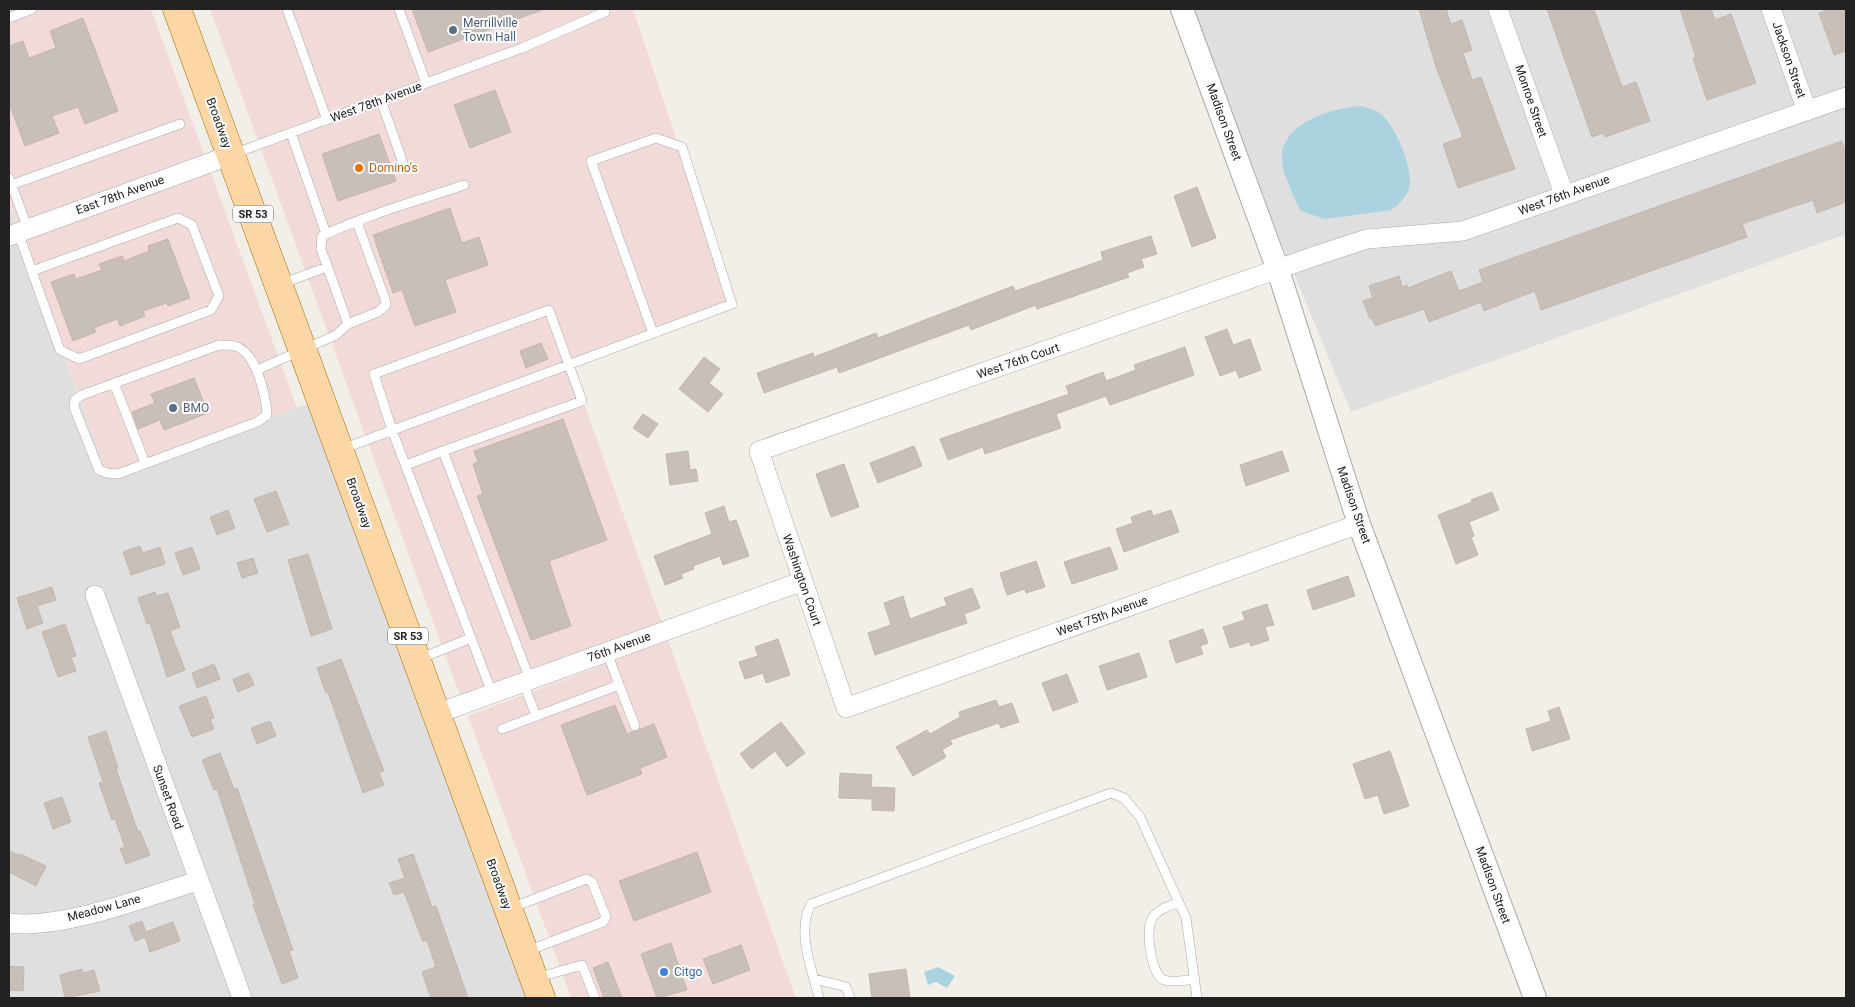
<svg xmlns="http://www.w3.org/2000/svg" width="1855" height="1007" font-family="Roboto,sans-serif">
<rect width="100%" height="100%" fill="#f2efe9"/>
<!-- residential -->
<path fill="#e0dfdf" d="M1185 9H1846V234L1351 412Z
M9 206 107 473 321 400 541 998H9Z"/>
<!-- commercial -->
<path fill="#f2dad9" d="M9 9H151L297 408 107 473 9 204Z
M210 9H633L732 304 570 364 662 623 460 696Z
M668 640 796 998H571L468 716Z"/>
<!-- water -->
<path fill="#aad3df" d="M1362 106C1369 109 1377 110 1383 116 1396 128 1412 167 1410 185 1408 195 1399 205 1391 210L1325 219 1301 211C1294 197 1281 172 1282 156 1283 122 1335 107 1362 106Z
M938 967 955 976 947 988 936 982 928 985 924 972Z"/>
<!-- building -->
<path fill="#c7bfb8" stroke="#c4b6ab" d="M412 9H542V10L428 52Z
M1419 9H1446L1451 24 1462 20 1472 50 1463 53 1472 80 1481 77 1515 169 1458 188 1443 144 1463 137 1436 67Z
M1547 9H1594L1622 87 1636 82 1650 121 1605 137 1603 133 1592 137Z
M1680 9H1711L1715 20 1731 14 1756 83 1707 100 1693 58 1696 57Z
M1832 9H1846V51L1834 55 1819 13Z
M83 18 118 111 85 124 78 107 52 116 59 133 25 146 9 103V46L23 41 29 58 56 48 50 31Z
M495 90 511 132 470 148 454 105Z
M379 134 396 181 338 201 322 154Z
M1842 141 1846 154V202L1817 213 1813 200 1742 224 1747 237 1541 310 1535 291 1484 311 1481 302 1429 322 1424 309 1375 326 1372 318 1370 319 1363 301 1373 298 1369 286 1399 276 1402 287 1407 285 1408 288 1451 271 1459 291 1483 282 1479 270Z
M1197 187 1216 238 1192 247 1174 196Z
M450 208 462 243 479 237 488 265 445 280 456 312 415 326 402 290 393 293 373 235Z
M1151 236 1157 254 1141 259 1144 267 1127 273 1129 277 1037 309 1036 305 971 330 969 325 839 373 837 367 764 393 757 373 813 353 814 357 876 333 878 338 1013 286 1015 291 1103 260 1101 252Z
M168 239 190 298 168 306 167 303 143 311 145 316 120 326 117 319 94 328 96 332 73 341 51 282 74 274 76 279 102 270 99 264 122 256 124 261 149 251 148 246Z
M1227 329 1233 345 1250 339 1261 370 1239 378 1236 370 1220 376 1205 337Z
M541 343 548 359 526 368 520 351Z
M1185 347 1194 375 1110 405 1106 396 1056 414 1061 428 985 454 983 447 948 460 940 439 1069 394 1066 386 1103 372 1106 381 1136 370 1134 365Z
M704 357 720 369 709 383 723 394 708 412 679 389Z
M194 378 208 413 164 430 160 420 138 429 132 412 155 403 151 394Z
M643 414 658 424 648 438 633 428Z
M563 419 607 540 549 561 571 626 531 640 477 496 483 494 473 464 478 462 474 451Z
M914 446 922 466 878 483 870 463Z
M688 451 690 470 696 469 698 481 670 485 666 454Z
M1282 451 1289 471 1246 486 1240 465Z
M844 464 859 507 831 517 816 474Z
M276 491 289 524 267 532 254 499Z
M1492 492 1499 510 1469 522 1474 536 1471 537 1478 555 1456 564 1438 515 1472 502 1471 500Z
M724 506 729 522 736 520 749 556 723 565 720 556 693 566 694 569 681 574 683 578 665 585 654 556 712 534 705 513Z
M228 510 235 528 217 535 210 517Z
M1151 510 1153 516 1171 510 1179 532 1124 552 1116 529 1133 523 1131 517Z
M140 546 143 553 160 547 165 564 131 575 123 552Z
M192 547 200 569 183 575 175 553Z
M1110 547 1118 569 1072 584 1064 562Z
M308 554 332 629 311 636 288 560Z
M253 558 258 573 242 578 237 563Z
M1036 561 1045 587 1026 593 1025 589 1007 595 1000 573Z
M1348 576 1355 596 1313 610 1307 590Z
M52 587 56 600 37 606 43 623 27 629 17 598Z
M972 588 980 608 964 614 967 623 875 655 868 633 891 625 884 603 903 596 910 619 947 605 944 598Z
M155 592 157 596 168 593 180 627 170 631 185 670 167 677 150 623 147 624 138 598Z
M1267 604 1274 625 1265 627 1269 640 1251 646 1249 642 1230 648 1223 627 1245 620 1242 612Z
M65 624 76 656 71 657 76 671 58 677 42 632Z
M1203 629 1208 643 1200 646 1203 654 1176 663 1169 641Z
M778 639 790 675 766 683 763 673 745 679 739 662 758 656 755 647Z
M1139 653 1147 677 1107 690 1099 666Z
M341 659 384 771 379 773 384 785 363 793 328 692 326 693 317 668Z
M214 664 220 679 197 688 192 673Z
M249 673 254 685 238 692 233 679Z
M1067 674 1078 702 1053 711 1042 683Z
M206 696 214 718 210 719 214 729 192 737 179 706Z
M996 700 999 707 1012 703 1019 722 1001 728 999 723 950 740 952 744 942 750 946 757 913 776 896 747 927 730 930 734 960 717 959 712Z
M615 705 627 734 654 724 667 757 640 768 642 774 587 795 561 725Z
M1559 707 1570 739 1532 751 1526 729 1551 721 1548 711Z
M270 721 276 736 257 744 251 728Z
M781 722 805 753 787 767 775 751 752 769 740 754Z
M106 731 118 768 116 769 138 832 140 831 150 855 126 864 120 849 125 847 115 819 112 820 99 783 103 782 88 737Z
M1390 751 1409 806 1384 814 1378 795 1365 799 1353 764Z
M220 753 234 789 237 788 293 950 289 951 298 978 282 984 253 905 255 904 217 789 214 790 202 760Z
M840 773 872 775 871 787 895 788 894 811 872 810V799L839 798Z
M62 797 71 822 53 829 44 803Z
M9 851 19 855 20 854 46 866 36 886 9 872Z
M697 852 711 892 634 921 619 881Z
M413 854 432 907 436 906 468 998H431L422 972 436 967 427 940 423 942 404 892 394 895 389 883 405 878 398 859Z
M142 921 146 932 173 922 180 941 150 952 145 937 135 941 129 926Z
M671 943 687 990 657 998 641 954Z
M741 945 750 970 713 984 703 959Z
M608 962 622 998H604L593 968Z
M9 966 24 967 23 991 9 990Z
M82 969 83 973 94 970 100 991 65 998 60 975Z
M906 969 910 998H872L869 974Z"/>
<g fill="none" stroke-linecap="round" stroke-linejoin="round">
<defs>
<path id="service" d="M287 9 327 120
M399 9 426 83
M9 18 32 9
M381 100 405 169
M291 133 326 234
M233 154 522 48 605 12 604 9
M9 178 28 229
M11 185 180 124
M357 222 385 299 386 305 378 312 348 324 321 249 322 236C366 215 417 201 464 185
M18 232 60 350 79 359 211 310 219 296 192 225 178 218 32 271
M281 284 327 267
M219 345C224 345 230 345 235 346 256 352 266 395 267 415L257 422 118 474 107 473 99 470 74 407 75 400 82 395Z
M257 370 336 335 348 324
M114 383 145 463
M342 449 732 304 682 147 656 138 591 161 653 333
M443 451 582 401 549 310 374 374 392 430 492 693
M406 465 443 451 530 680
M419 659 471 638
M523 682 536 716
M619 685 635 726
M502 729 619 685 607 652
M1178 903C1169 906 1157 909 1152 919 1145 930 1151 975 1164 980 1173 983 1185 980 1195 979
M511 908 586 879 592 882 606 917 603 922 527 951
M536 978 582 965 595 998
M815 979 846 987 850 998
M819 998C812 969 796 932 811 904L1111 793 1124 798 1140 817 1186 918 1197 998"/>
<path id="minor" d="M1498 9 1564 194
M1771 9 1807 111
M9 236 231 155
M1359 524 846 708 759 451 1318 255 1367 239 1463 231 1846 97
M95 595 242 998
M436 714 803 581
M9 923C64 930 144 897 198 881"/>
<path id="tertiary" d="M1182 9 1278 270 1359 524 1535 998"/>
<path id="primary" d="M177 9 541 998"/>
</defs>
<!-- service casing -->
<use href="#service" stroke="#a9a9a9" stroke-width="10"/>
<!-- minor casing -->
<use href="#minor" stroke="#a9a9a9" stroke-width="20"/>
<!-- tertiary casing -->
<use href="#tertiary" stroke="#a9a9a9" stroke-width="24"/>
<!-- primary casing -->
<use href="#primary" stroke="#a06b00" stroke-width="29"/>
<!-- service -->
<use href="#service" stroke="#fff" stroke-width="9"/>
<!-- minor -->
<use href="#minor" stroke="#fff" stroke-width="19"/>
<!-- tertiary -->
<use href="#tertiary" stroke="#fff" stroke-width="22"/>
<!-- primary -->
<use href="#primary" stroke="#fcd6a4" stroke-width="28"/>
</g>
<!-- markers -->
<g fill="#5c6f8a" stroke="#fff" stroke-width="2">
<circle cx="453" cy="30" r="5"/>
<circle cx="173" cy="408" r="5"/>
</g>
<circle fill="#e8710a" stroke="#fff" stroke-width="2" cx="359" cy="168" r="5"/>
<circle fill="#3f7fe0" stroke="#fff" stroke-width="2" cx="664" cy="972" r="5"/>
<g text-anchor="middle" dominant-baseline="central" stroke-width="4" stroke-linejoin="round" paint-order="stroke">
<!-- shield labels -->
<g fill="#fff" stroke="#646464" stroke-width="1">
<rect x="233" y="205.5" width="40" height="17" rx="4"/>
<rect x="388" y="627.5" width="40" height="17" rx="4"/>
</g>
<g font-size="11" font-weight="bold" fill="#222">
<text x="253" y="214">SR 53</text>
<text x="408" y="636">SR 53</text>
</g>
<!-- service labels -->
<g font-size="12" fill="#4e5e75" stroke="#fff" text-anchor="start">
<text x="463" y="23">Merrillville<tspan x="463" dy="14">Town Hall</tspan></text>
<text x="183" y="408">BMO</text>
</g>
<!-- street labels -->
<g font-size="12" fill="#222" stroke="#fff">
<text transform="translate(1789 60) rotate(71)">Jackson Street</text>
<text transform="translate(1531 101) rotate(71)">Monroe Street</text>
<text transform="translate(376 102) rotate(-20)">West 78th Avenue</text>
<text transform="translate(1224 122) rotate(70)">Madison Street</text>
<text transform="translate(219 123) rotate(70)">Broadway</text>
<text transform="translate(120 195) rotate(-20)">East 78th Avenue</text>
<text transform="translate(1564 195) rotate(-20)">West 76th Avenue</text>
<text transform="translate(1018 361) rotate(-19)">West 76th Court</text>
<text transform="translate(359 503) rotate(70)">Broadway</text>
<text transform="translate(1354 505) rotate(71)">Madison Street</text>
<text transform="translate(802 580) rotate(71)">Washington Court</text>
<text transform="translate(1102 616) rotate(-20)">West 75th Avenue</text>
<text transform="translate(619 647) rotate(-20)">76th Avenue</text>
<text transform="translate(168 797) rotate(70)">Sunset Road</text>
<text transform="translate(499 884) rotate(70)">Broadway</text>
<text transform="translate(1493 885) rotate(70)">Madison Street</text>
<text transform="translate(104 908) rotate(-15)">Meadow Lane</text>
</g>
<!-- food labels -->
<g font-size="12" fill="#c56008" stroke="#fff" text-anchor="start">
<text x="369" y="168">Domino's</text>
</g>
<!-- shop labels -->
<g font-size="12" fill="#366cbe" stroke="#fff" text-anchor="start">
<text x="674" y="972">Citgo</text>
</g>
</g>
<!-- border -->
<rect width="1855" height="1007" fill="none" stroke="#222222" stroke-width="20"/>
</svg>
